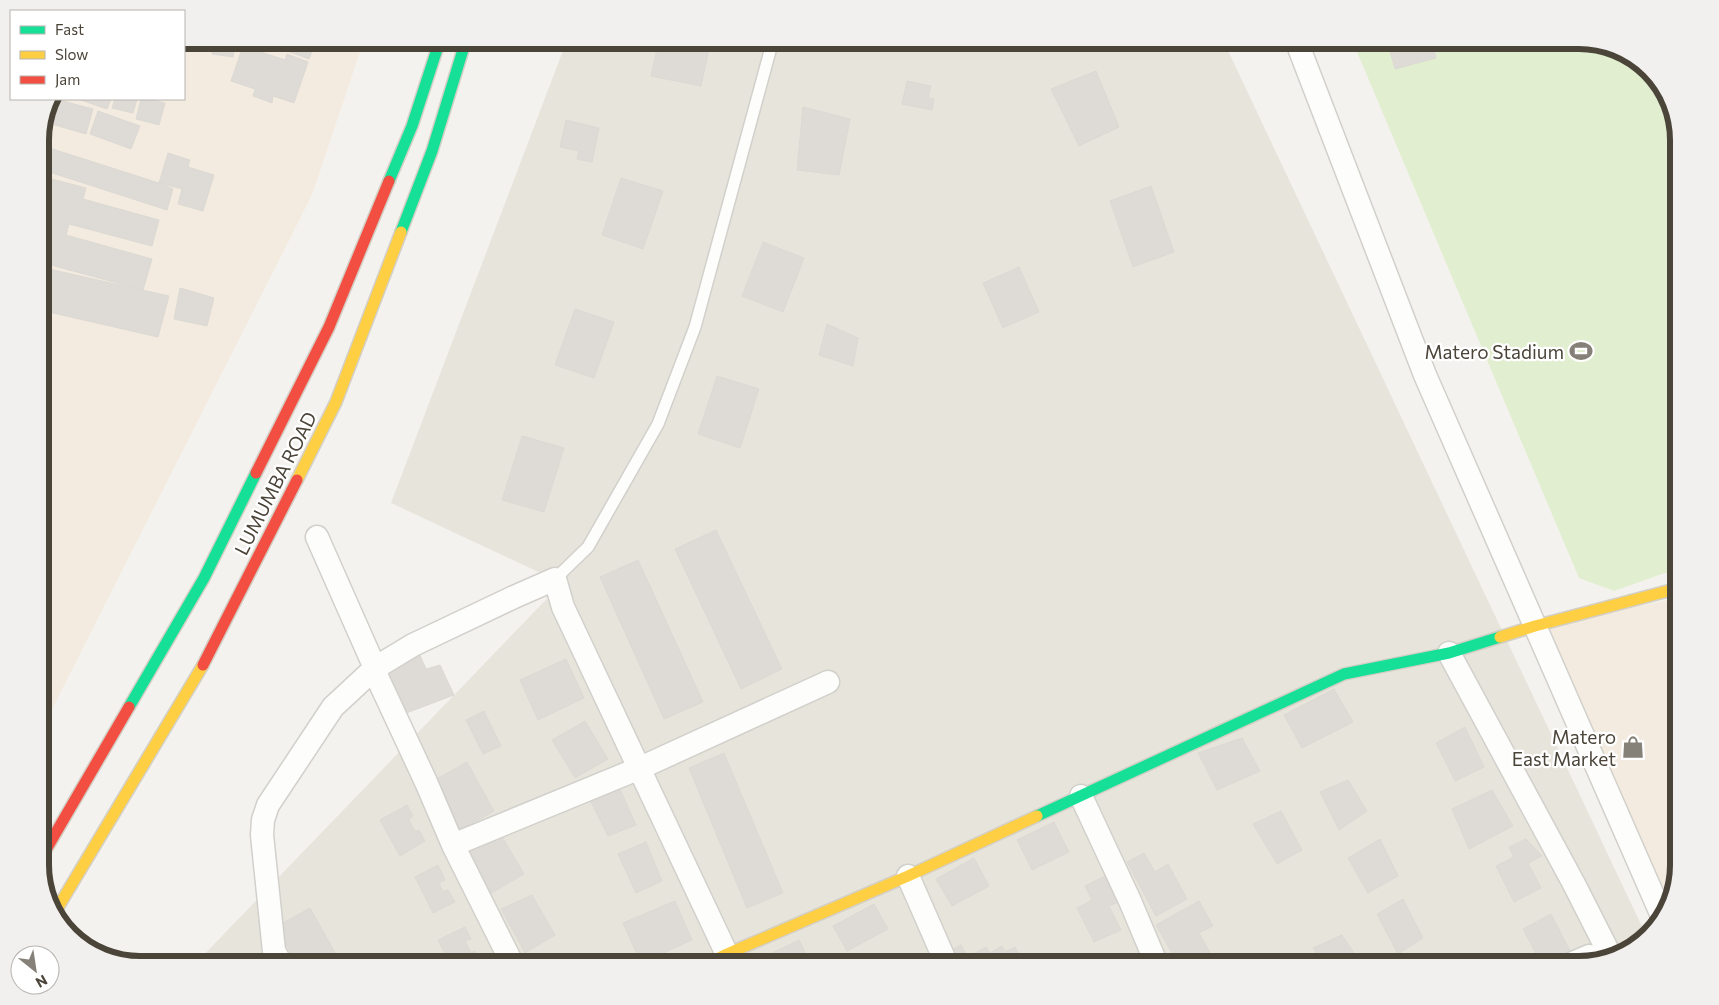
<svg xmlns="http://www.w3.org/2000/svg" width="1719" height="1005" font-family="Commissioner,sans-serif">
<rect width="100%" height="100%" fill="#f4f2ee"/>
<!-- residential -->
<path fill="#e7e4dc" d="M567 40H1223L1646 935 1629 952 1580 965H194L562 583 391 503Z"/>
<!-- commercial -->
<path fill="#f3ebdf" d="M184 40H364L312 195 40 733V133L49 99H184Z
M1679 598V866L1667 912 1530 628Z"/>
<!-- green -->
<path fill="#e1eecf" d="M1352 40H1579L1629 53 1662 84 1679 133V568L1614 591 1579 578Z"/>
<!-- building -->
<path fill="#dedbd6" stroke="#dcd9d4" d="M193 40H211L210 50 192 49Z
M214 40H235L233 57 212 54Z
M257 40H316L309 59Z
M659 40H711L701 86 651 76Z
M1387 40H1431L1436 58 1395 69Z
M243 46 285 60 287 54 308 62 294 103 273 96 272 103 253 96 255 89 231 81Z
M1096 71 1119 127 1079 146 1051 89Z
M907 81 931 86 928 98 934 99 932 110 902 104Z
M49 99H51L45 133 40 132Z
M55 99 93 109 86 134 48 123Z
M78 99H111L107 109Z
M115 99H137L133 113 112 108Z
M141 99H148L165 103 159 125 136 119Z
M803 107 850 119 839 175 797 170Z
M98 111 140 126 131 149 90 134Z
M566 120 599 128 592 162 577 159 579 151 560 147Z
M40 145 159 183 173 189 167 210 40 169Z
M168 153 190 160 188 167 214 175 203 211 178 204 182 189 159 183Z
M621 178 663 191 643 249 602 235Z
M52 179 86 188 83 199 159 220 152 246 69 224 66 235 152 259 143 290 40 262V219Z
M1151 186 1174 252 1133 267 1110 201Z
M763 242 804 258 783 312 742 296Z
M40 267 169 296 158 337 40 310Z
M1019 267 1039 312 1003 328 983 283Z
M180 288 214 298 207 326 174 319Z
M575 309 614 322 594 378 555 365Z
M827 324 858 338 853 366 819 355Z
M717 376 759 389 740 448 698 434Z
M522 436 564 448 544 512 502 500Z
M716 530 782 669 741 689 675 549Z
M638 560 703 702 664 719 600 577Z
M419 653 426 669 440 665 454 695 401 715 379 670Z
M566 659 584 698 538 720 520 680Z
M1334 689 1353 722 1302 748 1284 715Z
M484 711 501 746 483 754 466 720Z
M585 721 608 759 575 778 552 740Z
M1465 727 1484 767 1455 781 1436 743Z
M1242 738 1260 771 1217 790 1198 753Z
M724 753 783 893 747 908 689 768Z
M467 762 494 811 460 830 433 781Z
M1348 780 1367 811 1339 830 1320 792Z
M619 787 636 825 608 836 591 802Z
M1492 790 1513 826 1469 849 1452 809Z
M407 805 413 816 409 820 415 832 419 830 425 841 400 856 380 820Z
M1281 811 1302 850 1277 864 1253 824Z
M1054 822 1069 852 1032 870 1017 840Z
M497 828 524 874 490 894 463 848Z
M1380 839 1398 876 1368 893 1348 858Z
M1526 839 1542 856 1528 863 1541 888 1514 902 1496 866 1514 857 1509 847Z
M646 842 662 881 636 893 618 854Z
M1144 853 1155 872 1168 864 1187 899 1156 916 1127 862Z
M974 858 989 886 952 906 936 879Z
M438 865 445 880 439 883 443 892 448 890 455 902 433 913 415 877Z
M1105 876 1118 902 1109 906 1121 930 1094 942 1077 908 1092 900 1085 886Z
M532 895 555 935 525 953 501 909Z
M1403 899 1423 938 1398 954 1377 914Z
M675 901 692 940 641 963 623 923Z
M1199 901 1213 926 1199 933 1215 962 1210 965H1179L1156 925Z
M874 904 888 929 847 951 833 926Z
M310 908 338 958 324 965H298L276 927Z
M1551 914 1570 951 1542 965 1523 929Z
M465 927 471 939 465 941 471 953 475 951 481 963 476 965H451L438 940Z
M1342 935 1362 965H1323L1313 948Z
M799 940 811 965H763L760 959Z
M961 945 968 957 986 947 990 953 1002 946 1005 952 1015 947 1025 965H952L945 953Z
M1132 955 1136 965H1108Z
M557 959 560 965H545Z"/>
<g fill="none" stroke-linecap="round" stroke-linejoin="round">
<defs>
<path id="lane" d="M555 579 588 547 658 424 695 327 773 40"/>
<path id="street" d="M1296 40 1425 375 1663 918
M317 537 375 668 378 679 426 782 453 845 513 965
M1449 653 1574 884 1611 957
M1081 796 1130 901 1157 965
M453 845 640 768 828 682
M908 876 947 965
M282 965 274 951 262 835 263 820 268 805 333 707 375 668 413 645 514 597 555 579 563 607 732 965
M1568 965 1589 956 1601 959"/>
<path id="fast" d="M389 181 412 126 440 40
M401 232 432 151 466 40
M129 707 204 578 256 473
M1037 816 1344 674 1449 653 1500 637"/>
<path id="slow" d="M297 480 336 402 401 232
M1500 637 1535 626 1679 588
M54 914 203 665
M705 965 727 954 908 876 1037 816"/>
<path id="jam" d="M256 473 329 327 389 181
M203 665 297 480
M40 860 129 707"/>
</defs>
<!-- lane casing -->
<use href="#lane" stroke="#d2d0cb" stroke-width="14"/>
<!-- street casing -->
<use href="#street" stroke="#d2d0cb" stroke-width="25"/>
<!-- fast casing -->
<use href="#fast" stroke="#d3cfc5" stroke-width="14"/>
<!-- slow casing -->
<use href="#slow" stroke="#d3cfc5" stroke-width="14"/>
<!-- jam casing -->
<use href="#jam" stroke="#d3cfc5" stroke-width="14"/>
<!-- lane -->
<use href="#lane" stroke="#fdfdfc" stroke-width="11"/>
<!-- street -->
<use href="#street" stroke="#fdfdfc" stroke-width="22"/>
<!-- fast -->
<use href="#fast" stroke="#16e098" stroke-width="11"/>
<!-- slow -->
<use href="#slow" stroke="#ffcf43" stroke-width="11"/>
<!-- jam -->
<use href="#jam" stroke="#f24e42" stroke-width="11"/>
</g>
<!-- icons -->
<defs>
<symbol id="stadium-bare" viewBox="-9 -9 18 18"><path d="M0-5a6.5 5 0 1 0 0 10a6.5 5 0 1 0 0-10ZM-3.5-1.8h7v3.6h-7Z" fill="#868178" stroke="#fff" stroke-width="2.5" paint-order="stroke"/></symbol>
<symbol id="shop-bare" viewBox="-9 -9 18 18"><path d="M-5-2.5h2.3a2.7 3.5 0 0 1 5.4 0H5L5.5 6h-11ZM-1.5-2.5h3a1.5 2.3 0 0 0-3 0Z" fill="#868178" stroke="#fff" stroke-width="2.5" paint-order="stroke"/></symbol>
</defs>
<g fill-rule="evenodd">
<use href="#stadium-bare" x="1565" y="335" width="32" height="32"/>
<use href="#shop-bare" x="1617" y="731" width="32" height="32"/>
</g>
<g text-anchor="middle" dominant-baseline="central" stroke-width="4.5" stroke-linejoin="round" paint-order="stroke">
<!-- poi labels -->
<g font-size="19" fill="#4b4439" stroke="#fff" text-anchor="end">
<text x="1564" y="351">Matero Stadium</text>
<text x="1616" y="736">Matero<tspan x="1616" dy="22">East Market</tspan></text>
</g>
<!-- street labels -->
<g font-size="19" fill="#4b4439" stroke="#fff">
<text transform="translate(275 483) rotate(-63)">LUMUMBA ROAD</text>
</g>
</g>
<!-- crop -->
<path d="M0 0H1719V1005H0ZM140 49H1579A91 91 0 0 1 1670 140V865A91 91 0 0 1 1579 956H140A91 91 0 0 1 49 865V140A91 91 0 0 1 140 49Z" fill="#f1f0ef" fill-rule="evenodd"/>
<path fill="none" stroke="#4b4439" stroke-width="6" d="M140 49H1579A91 91 0 0 1 1670 140V865A91 91 0 0 1 1579 956H140A91 91 0 0 1 49 865V140A91 91 0 0 1 140 49Z"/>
<!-- legend -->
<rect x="10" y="10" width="175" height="90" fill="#ffffff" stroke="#b7b4b0"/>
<rect x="20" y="26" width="25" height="8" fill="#16e098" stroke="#b7b4b0"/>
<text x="55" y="35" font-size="15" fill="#4b4439">Fast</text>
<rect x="20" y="51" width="25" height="8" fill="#ffcf43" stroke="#b7b4b0"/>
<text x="55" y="60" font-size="15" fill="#4b4439">Slow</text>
<rect x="20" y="76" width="25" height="8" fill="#f24e42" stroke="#b7b4b0"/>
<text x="55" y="85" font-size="15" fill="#4b4439">Jam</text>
<!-- north arrow -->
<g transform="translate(35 970) rotate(150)"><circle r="24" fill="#ffffff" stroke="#b7b4b0"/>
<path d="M0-4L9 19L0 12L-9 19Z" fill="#868178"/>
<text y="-8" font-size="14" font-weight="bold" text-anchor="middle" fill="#4b4439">N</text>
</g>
</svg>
